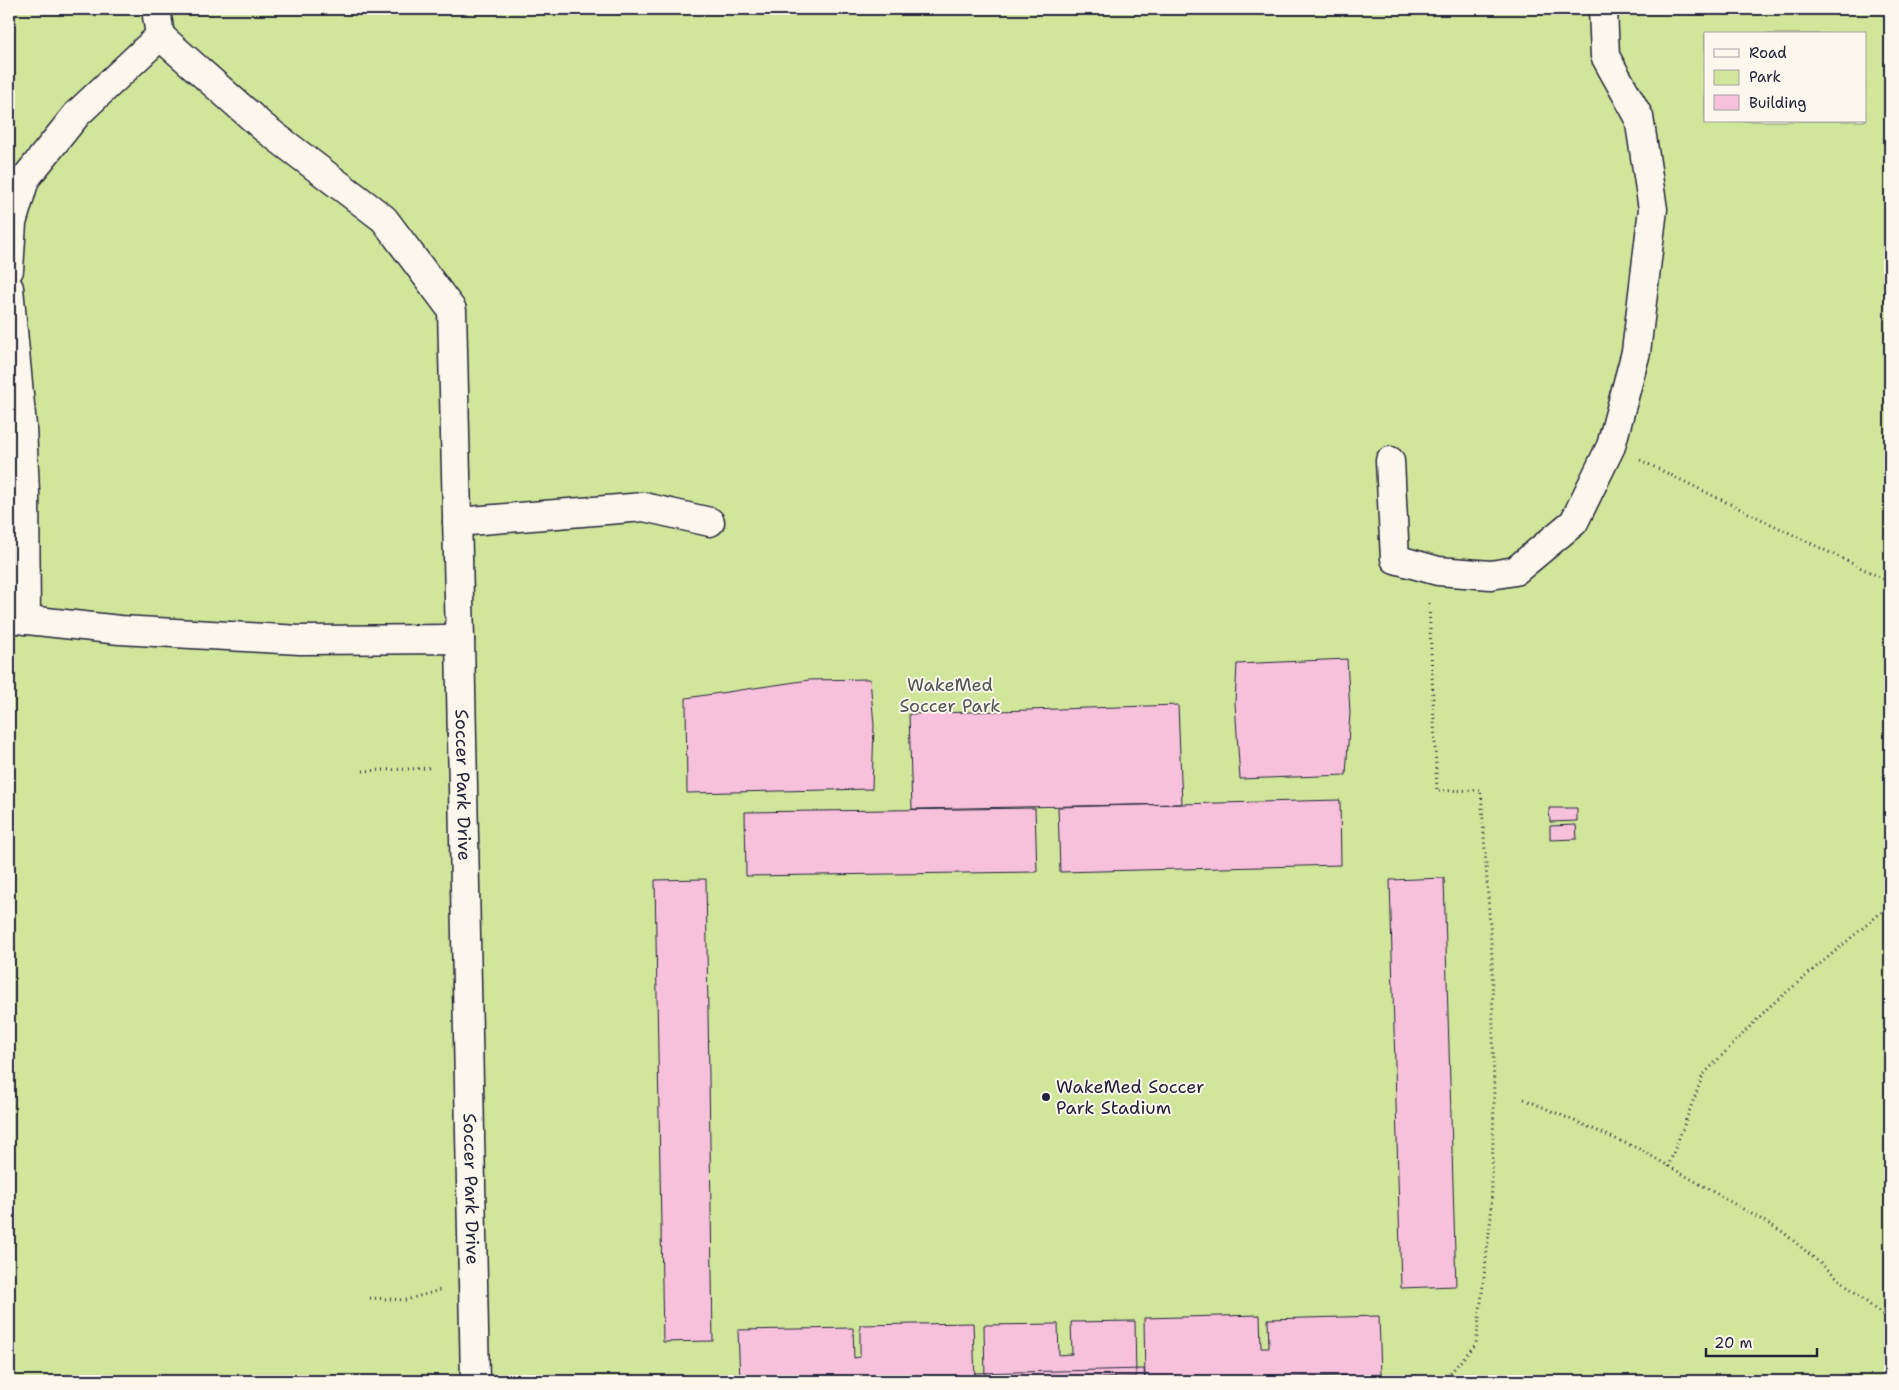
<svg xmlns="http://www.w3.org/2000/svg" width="1899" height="1390" font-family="'Shantell Sans',sans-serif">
<rect width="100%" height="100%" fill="#fbf7ec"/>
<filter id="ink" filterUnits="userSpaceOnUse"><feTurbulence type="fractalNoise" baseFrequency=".02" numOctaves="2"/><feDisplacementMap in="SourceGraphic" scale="10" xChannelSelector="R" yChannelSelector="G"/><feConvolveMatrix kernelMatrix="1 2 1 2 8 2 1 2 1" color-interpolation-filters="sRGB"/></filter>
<g filter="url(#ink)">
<!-- green -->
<path fill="#d1e69b" stroke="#7a846b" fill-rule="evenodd" d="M9 9H1890V1381H9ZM1705 34H1865V121H1705Z"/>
<!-- building -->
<path fill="#f7c1dc" stroke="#22223b" d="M1347 659 1350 713 1346 775 1240 779 1235 703 1237 664Z
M870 679 874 725 872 789 687 793 686 698 809 680Z
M1178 705 1182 804 912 809 909 714Z
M1340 800 1341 865 1060 872 1058 807Z
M1035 808 1037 872 746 876 745 812Z
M1549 808H1577V821L1550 822Z
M1576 825 1577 839 1550 840V826Z
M1444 878 1456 1286 1401 1288 1390 880Z
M706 879 713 1341 663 1342 655 880Z
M1260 1315 1261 1348H1269L1268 1319 1379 1316 1381 1375 1145 1381 1144 1318Z
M1135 1321 1136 1377 985 1381 984 1325 1058 1324 1059 1355 1072 1354 1071 1322Z
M973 1323 975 1381H740L738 1330 853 1328 854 1358 860 1357V1325Z
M1144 1369 1145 1381H975V1373Z"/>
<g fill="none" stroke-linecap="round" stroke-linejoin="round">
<defs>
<g id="minor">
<path d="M160 36 263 127 384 219 452 310 460 639"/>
<path d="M9 270 12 223 25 179 77 114 160 36 156 9"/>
<path d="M9 288 22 426 25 492 26 620"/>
<path d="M1390 461 1395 559 1438 571 1491 575 1515 571 1574 522 1611 446 1636 352 1653 209 1639 117 1605 56 1603 9"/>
<path d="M457 522 644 507 710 522"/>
<path id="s1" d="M9 618 120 630 300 640 460 639 475 1381"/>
</g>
</defs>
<!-- minor casing -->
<use href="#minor" stroke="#22223b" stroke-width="31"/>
<!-- path -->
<path stroke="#22223b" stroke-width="3" stroke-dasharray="1 4" stroke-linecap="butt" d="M1640 460 1890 582
M1429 603 1437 791 1481 790 1492 957 1494 1102 1491 1217 1476 1344 1443 1381
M363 771 429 768
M1524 1099 1639 1149 1783 1232 1888 1320 1890 1328
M1668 1167 1703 1075 1769 1007 1890 905
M370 1298 406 1300 440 1290"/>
<!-- minor -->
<use href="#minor" stroke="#fbf7ec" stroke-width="28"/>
</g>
</g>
<!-- markers -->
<circle fill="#22223b" stroke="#fbf7ec" stroke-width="2" cx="1046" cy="1097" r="5"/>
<g text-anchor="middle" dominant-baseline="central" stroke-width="4" stroke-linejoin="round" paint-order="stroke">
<!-- park labels -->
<g font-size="18" fill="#4e5353" stroke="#fbf7ec">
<text x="950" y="685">WakeMed<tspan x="950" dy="21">Soccer Park</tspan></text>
</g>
<!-- street labels -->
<g font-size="18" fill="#22223b" stroke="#fbf7ec">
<text stroke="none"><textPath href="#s1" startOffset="598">Soccer Park Drive</textPath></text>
<text stroke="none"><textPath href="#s1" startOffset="1002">Soccer Park Drive</textPath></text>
</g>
<!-- poi labels -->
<g font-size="18" fill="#22223b" stroke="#fbf7ec" text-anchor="start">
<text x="1056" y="1087">WakeMed Soccer<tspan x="1056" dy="21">Park Stadium</tspan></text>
</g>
</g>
<!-- margin -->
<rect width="1899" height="1390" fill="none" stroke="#fbf7ec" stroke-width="30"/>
<rect x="15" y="15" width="1869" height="1360" fill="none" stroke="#22223b" stroke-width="2" filter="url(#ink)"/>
<!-- legend -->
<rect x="1704" y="32" width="162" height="90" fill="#fbf7ec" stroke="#a4a2a5"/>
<rect x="1714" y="49" width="25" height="8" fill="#fbf7ec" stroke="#a4a2a5"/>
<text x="1749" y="58" font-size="15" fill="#22223b">Road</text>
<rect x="1714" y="70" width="25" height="15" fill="#d1e69b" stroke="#a4a2a5"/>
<text x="1749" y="82" font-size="15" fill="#22223b">Park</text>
<rect x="1714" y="95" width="25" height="15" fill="#f7c1dc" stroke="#a4a2a5"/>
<text x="1749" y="108" font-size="15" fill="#22223b">Building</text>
<!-- scale -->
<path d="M1706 1348v8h111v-8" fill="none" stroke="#22223b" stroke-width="2.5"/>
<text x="1714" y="1348" font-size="15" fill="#22223b" stroke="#fbf7ec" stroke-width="4" paint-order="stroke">20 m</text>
</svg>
